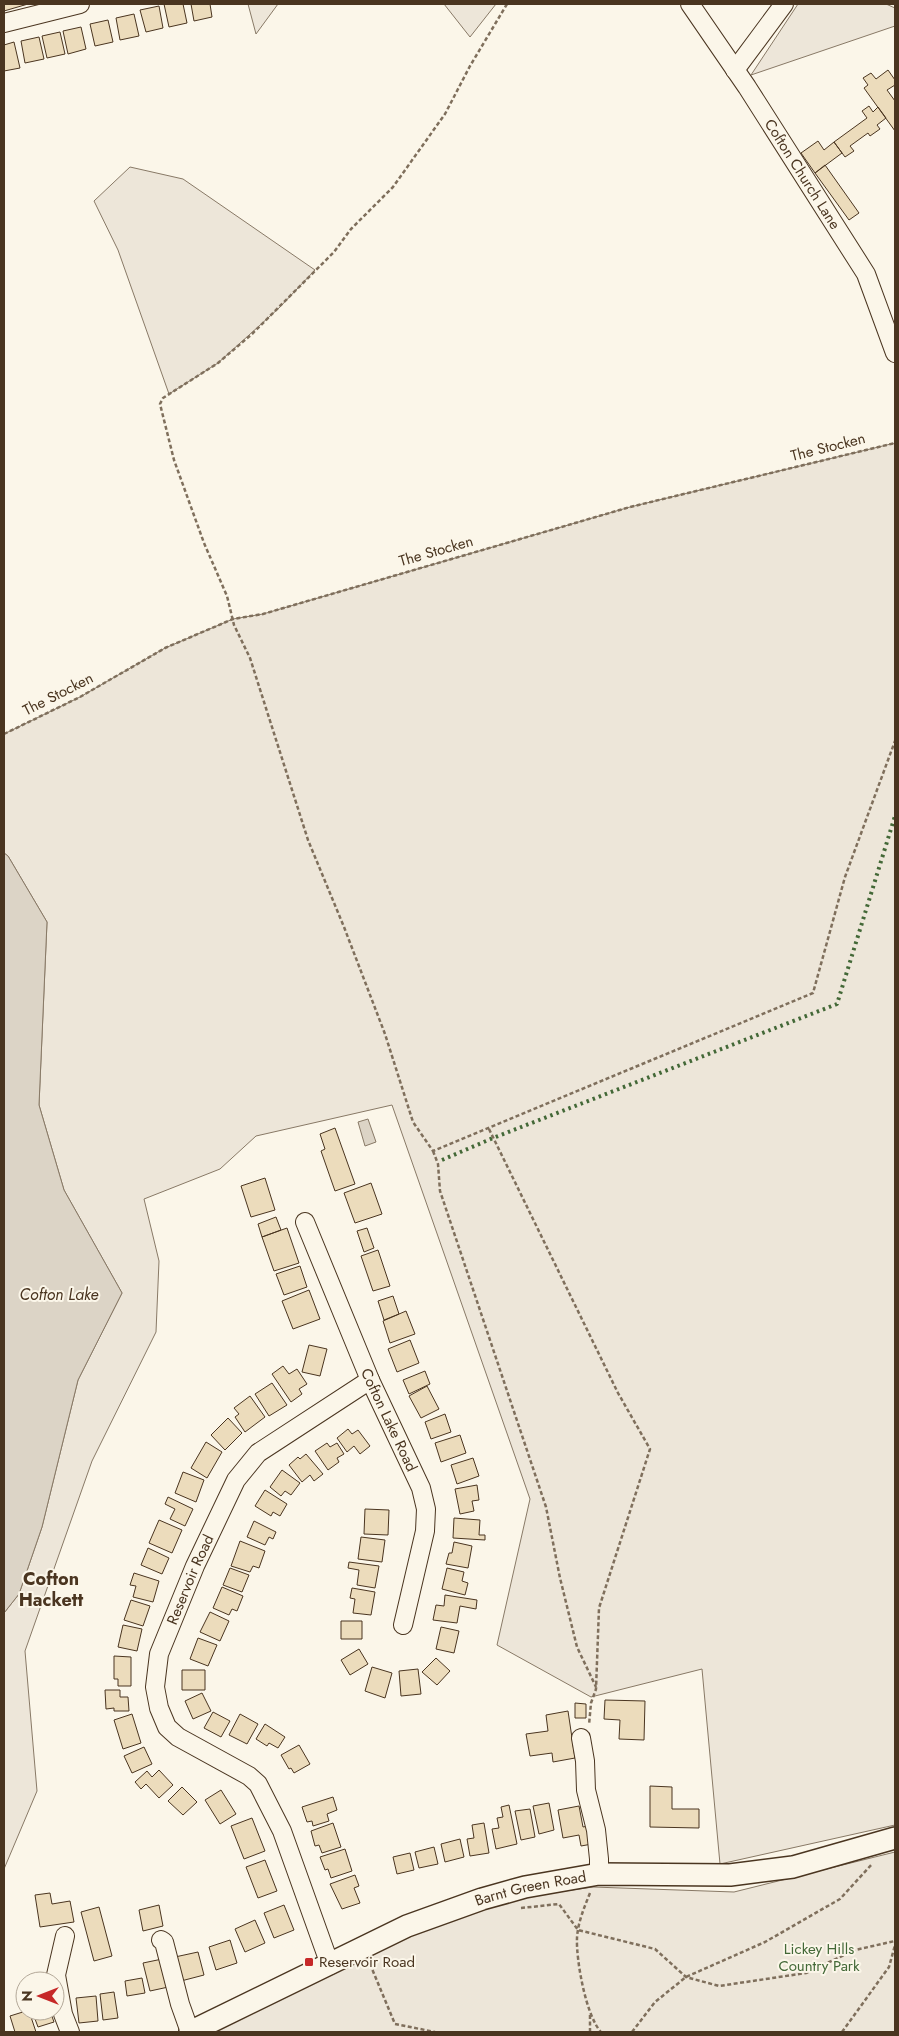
<svg xmlns="http://www.w3.org/2000/svg" width="899" height="2036" font-family="Jost,sans-serif">
<rect width="100%" height="100%" fill="#fbf6e9"/>
<!-- green -->
<path fill="#ede6d9" stroke="#887966" d="M248 4H278L256 34Z
M444 4H496L470 37Z
M798 4H886L895 8V26L751 75Z
M130 167 183 179 315 270 279 308 218 363 169 394 118 250 94 201Z
M895 443V1825L720 1864 702 1669 591 1697 497 1645 530 1499 392 1105 256 1136 220 1169 144 1199 159 1261 156 1332 92 1461 25 1651 37 1791 4 1869V1613L19 1594 42 1527 78 1380 122 1293 64 1190 39 1105 47 922 8 856 4 853V734L80 697 165 648 233 619 263 614 630 507Z
M895 1852V2032H212L411 1931 529 1896 593 1887 734 1892Z"/>
<!-- water -->
<path fill="#dcd4c6" stroke="#887966" d="M4 853 8 856 47 922 39 1105 64 1190 122 1293 78 1380 42 1527 19 1594 4 1613Z
M368 1119 376 1142 365 1146 358 1122Z"/>
<!-- building -->
<path fill="#ecdcbc" stroke="#4a3520" d="M4 4H28L4 11Z
M164 4H183L187 23 169 27Z
M191 4H210L212 17 194 21Z
M159 6 163 28 146 32 140 10Z
M134 14 139 36 120 40 116 18Z
M108 20 113 42 95 46 90 24Z
M81 27 86 49 68 54 63 31Z
M60 32 65 54 47 58 42 36Z
M39 37 44 59 25 63 21 41Z
M14 42 20 68 4 71V45Z
M888 70 895 80V85L887 90 895 101V131L864 88 868 85 863 78 871 73 876 79Z
M869 106 873 112 878 107 886 118 877 125 880 129 870 136 868 133 850 146 854 151 845 157 834 142 867 118 862 111Z
M818 141 824 150 834 142 842 153 815 173 801 153Z
M825 165 859 213 849 220 815 173Z
M335 1128 355 1184 335 1191 321 1151 325 1149 320 1134Z
M265 1178 275 1210 251 1217 241 1186Z
M371 1183 382 1214 355 1223 344 1193Z
M276 1217 281 1230 262 1237 258 1224Z
M287 1228 299 1263 274 1271 262 1237Z
M367 1228 374 1248 364 1252 357 1231Z
M378 1250 390 1286 373 1291 361 1256Z
M300 1266 307 1287 284 1295 276 1274Z
M309 1290 320 1319 293 1329 282 1301Z
M393 1296 399 1314 384 1320 378 1301Z
M406 1311 415 1334 390 1343 383 1321Z
M410 1340 419 1363 397 1372 388 1349Z
M309 1345 327 1349 320 1376 302 1372Z
M283 1366 289 1374 297 1369 307 1384 299 1389 302 1394 291 1402 272 1374Z
M425 1371 430 1384 409 1394 403 1380Z
M272 1383 287 1405 269 1416 255 1394Z
M427 1386 439 1409 421 1418 409 1396Z
M250 1396 265 1417 245 1432 235 1417 239 1414 234 1408Z
M445 1414 451 1432 431 1439 425 1422Z
M228 1418 242 1433 225 1450 211 1435Z
M348 1429 352 1434 358 1430 370 1446 360 1454 354 1446 347 1452 337 1438Z
M460 1435 466 1453 441 1462 435 1443Z
M206 1442 222 1452 207 1478 191 1468Z
M327 1443 330 1447 337 1443 344 1454 337 1458 339 1462 328 1470 315 1451Z
M306 1454 323 1474 314 1481 310 1475 302 1482 289 1465 298 1457 300 1459Z
M473 1458 479 1476 457 1484 451 1465Z
M282 1470 300 1483 291 1495 285 1491 281 1496 270 1487Z
M183 1472 204 1480 196 1502 175 1493Z
M477 1485 479 1500 472 1501 474 1511 460 1514 455 1489Z
M265 1490 287 1504 280 1516 273 1512 271 1516 255 1506Z
M168 1497 193 1509 185 1526 170 1519 175 1509 165 1504Z
M365 1509 389 1510 388 1535 364 1534Z
M454 1518 480 1520 479 1535H485V1540L453 1538Z
M159 1520 182 1530 172 1553 149 1543Z
M254 1521 276 1532 273 1539 269 1537 265 1545 247 1537Z
M361 1537 385 1540 382 1562 358 1559Z
M240 1541 265 1551 259 1568 253 1566 250 1572 231 1566Z
M454 1542 472 1546 468 1568 446 1564 449 1553H452Z
M148 1548 169 1558 162 1574 141 1565Z
M349 1562 379 1566 375 1588 357 1585 359 1570 348 1568Z
M230 1568 249 1575 242 1592 223 1585Z
M447 1568 464 1572 462 1581 468 1583 465 1595 442 1589Z
M134 1573 159 1581 153 1602 133 1597 136 1586 130 1585Z
M222 1587 243 1596 237 1611 232 1609 229 1615 213 1608Z
M352 1588 375 1592 371 1615 353 1613 355 1599 350 1598Z
M445 1595 477 1600 476 1609 460 1606 457 1623 433 1620 436 1605 444 1606Z
M131 1600 150 1606 143 1626 124 1620Z
M210 1612 229 1621 220 1641 200 1632Z
M341 1621H362V1639H341Z
M123 1625 142 1629 137 1651 118 1647Z
M441 1627 459 1631 454 1653 436 1649Z
M198 1638 217 1645 208 1666 190 1659Z
M359 1649 368 1664 350 1675 341 1660Z
M114 1656 131 1657V1686H118V1679H114Z
M436 1658 450 1671 437 1685 422 1672Z
M372 1667 392 1673 385 1698 365 1691Z
M418 1669 421 1694 401 1696 399 1671Z
M182 1670H205V1690H182Z
M105 1690H120V1697H128L129 1711H114V1708L106 1709Z
M202 1693 211 1711 193 1719 185 1701Z
M605 1700 645 1701 644 1740 619 1739 620 1720 604 1719Z
M575 1703 586 1704V1718H575Z
M568 1711 575 1758 553 1762 552 1753 530 1756 526 1734 548 1731 546 1715Z
M213 1712 230 1721 221 1737 204 1728Z
M132 1714 141 1743 123 1749 114 1720Z
M240 1714 258 1724 247 1744 229 1735Z
M265 1724 285 1737 278 1748 269 1743 267 1746 256 1739Z
M299 1745 310 1764 294 1773 291 1768 289 1769 281 1755Z
M144 1747 152 1764 132 1773 124 1756Z
M159 1770 173 1785 159 1798 146 1784 141 1789 135 1782 147 1771 152 1777Z
M650 1786 672 1787V1809H699V1828L650 1827Z
M182 1787 197 1802 183 1815 168 1801Z
M221 1790 236 1814 220 1824 205 1800Z
M333 1797 337 1810 327 1814 329 1821 313 1826 312 1821 307 1822 302 1807Z
M549 1803 554 1830 539 1834 533 1806Z
M509 1805 517 1844 496 1849 492 1829 499 1828 497 1818 503 1817 501 1807Z
M579 1806 583 1827 588 1826 592 1844 581 1846 579 1835 563 1838 558 1810Z
M530 1809 535 1837 521 1840 515 1811Z
M252 1818 265 1851 244 1859 231 1826Z
M333 1823 341 1847 322 1853 319 1845 315 1846 311 1831Z
M484 1823 489 1853 470 1856 467 1839 474 1838 472 1825Z
M460 1839 464 1857 445 1862 441 1844Z
M434 1847 438 1864 419 1868 415 1852Z
M345 1849 352 1871 331 1878 328 1869 325 1870 320 1857Z
M410 1853 414 1870 397 1874 393 1857Z
M265 1860 277 1891 258 1898 246 1867Z
M355 1875 359 1886 354 1888 360 1903 342 1909 330 1884Z
M50 1893 52 1904 70 1901 74 1922 40 1927 35 1895Z
M159 1905 163 1926 143 1931 139 1910Z
M284 1905 294 1930 274 1938 264 1913Z
M99 1907 112 1956 94 1961 81 1912Z
M255 1920 265 1943 245 1952 235 1929Z
M230 1940 237 1963 216 1970 209 1947Z
M198 1952 204 1975 181 1981 175 1957Z
M167 1958 173 1986 150 1991 143 1963Z
M142 1978 145 1993 127 1996 125 1981Z
M114 1992 118 2018 103 2020 100 1994Z
M96 1996 98 2021 79 2023 76 1998Z
M26 2011H29L36 2032H15L10 2016Z
M32 2011H50L54 2022 38 2027Z"/>
<g fill="none" stroke-linecap="round" stroke-linejoin="round">
<defs>
<g id="minor">
<path id="s1" d="M690 4 747 87 866 274 895 353"/>
<path d="M4 23 80 4"/>
<path d="M735 70 784 4"/>
<path id="s2" d="M305 1222 370 1380 421 1488 426 1509 425 1531 403 1625"/>
<path d="M581 1738 585 1761 586 1790 596 1830 599 1859V1874"/>
<path d="M65 1936 56 1975 63 2014 70 2032"/>
<path d="M161 1940 164 1942 180 2004 190 2032"/>
<path id="s3" d="M330 1965 282 1831 258 1784 249 1776 178 1737 167 1727 159 1708 155 1687 159 1654 195 1566 236 1480 258 1453 370 1380"/>
</g>
<g id="major">
<path id="s4" d="M190 2032 407 1926 482 1899 525 1887 599 1874 730 1875 793 1867 895 1838"/>
</g>
</defs>
<!-- minor casing -->
<use href="#minor" stroke="#4a3520" stroke-width="20"/>
<!-- major casing -->
<use href="#major" stroke="#4a3520" stroke-width="24"/>
<!-- path -->
<path stroke="#7f6f5c" stroke-width="2.5" stroke-dasharray="4 2.5" stroke-linecap="butt" d="M507 4 470 66 445 114 393 187 351 229 334 252 252 334 218 363 163 398 160 404 174 460 204 543 227 596 234 625 250 658 308 840 344 927 385 1034 413 1122 433 1151 813 993 845 877 895 741
M4 734 80 697 165 648 233 619 263 614 630 507 895 443
M489 1129 618 1393 650 1449 599 1608 596 1689 591 1703 589 1725
M433 1151 438 1164 440 1191 546 1507 560 1578 577 1647 596 1687
M590 1893C584 1908 578 1922 577 1938 576 1960 586 2016 601 2032
M521 1908 559 1904 578 1930 655 1949 686 1977 719 1986 806 1973 855 1950 895 1941
M370 1964 395 2024 435 2032
M590 2015V2032
M632 2032 655 2002 686 1977 765 1942 840 1899 872 1864
M842 2032 889 1967 895 1945"/>
<!-- minor -->
<use href="#minor" stroke="#fbf6e9" stroke-width="18"/>
<!-- major -->
<use href="#major" stroke="#fbf6e9" stroke-width="21"/>
<!-- hedge -->
<path stroke="#436837" stroke-width="4" stroke-dasharray="2.5 4" stroke-linecap="butt" d="M442 1160 493 1138 837 1004 895 816"/>
</g>
<!-- markers -->
<rect fill="#c62828" stroke="#fbf6e9" stroke-width="2" x="304" y="1957" width="10" height="10" rx="2.5"/>
<g text-anchor="middle" dominant-baseline="central" stroke-width="4" stroke-linejoin="round" paint-order="stroke">
<!-- street labels -->
<g font-size="15" fill="#4a3520" stroke="#fbf6e9">
<text stroke="none"><textPath href="#s1" startOffset="204">Cofton Church Lane</textPath></text>
<text transform="translate(828 447) rotate(-14)">The Stocken</text>
<text transform="translate(436 551) rotate(-16)">The Stocken</text>
<text transform="translate(58 694) rotate(-27)">The Stocken</text>
<text stroke="none"><textPath href="#s2" startOffset="215">Cofton Lake Road</textPath></text>
<text stroke="none"><textPath href="#s3" startOffset="459">Reservoir Road</textPath></text>
<text stroke="none"><textPath href="#s4" startOffset="371">Barnt Green Road</textPath></text>
</g>
<!-- park labels -->
<g font-size="15" fill="#436837" stroke="#fbf6e9">
<text x="819" y="1949">Lickey Hills<tspan x="819" dy="17">Country Park</tspan></text>
</g>
<!-- poi labels -->
<g font-size="15" fill="#4a3520" stroke="#fbf6e9" text-anchor="start">
<text x="319" y="1962">Reservoir Road</text>
</g>
<!-- water labels -->
<g font-size="16" font-style="italic" fill="#4a3520" stroke="#fbf6e9">
<text x="59" y="1294">Cofton Lake</text>
</g>
<!-- quarter labels -->
<g font-size="18" font-weight="bold" fill="#4a3520" stroke="#fbf6e9">
<text x="51" y="1579">Cofton<tspan x="51" dy="21">Hackett</tspan></text>
</g>
</g>
<!-- border -->
<rect width="899" height="2036" fill="none" stroke="#4a3520" stroke-width="10"/>
<!-- north arrow -->
<g transform="translate(40 1996) rotate(270)"><circle r="24" fill="#fbf6e9" stroke="#b4a999"/>
<path d="M0-4L9 19L0 12L-9 19Z" fill="#c62828"/>
<text y="-8" font-size="14" font-weight="bold" text-anchor="middle" fill="#4a3520">N</text>
</g>
</svg>
